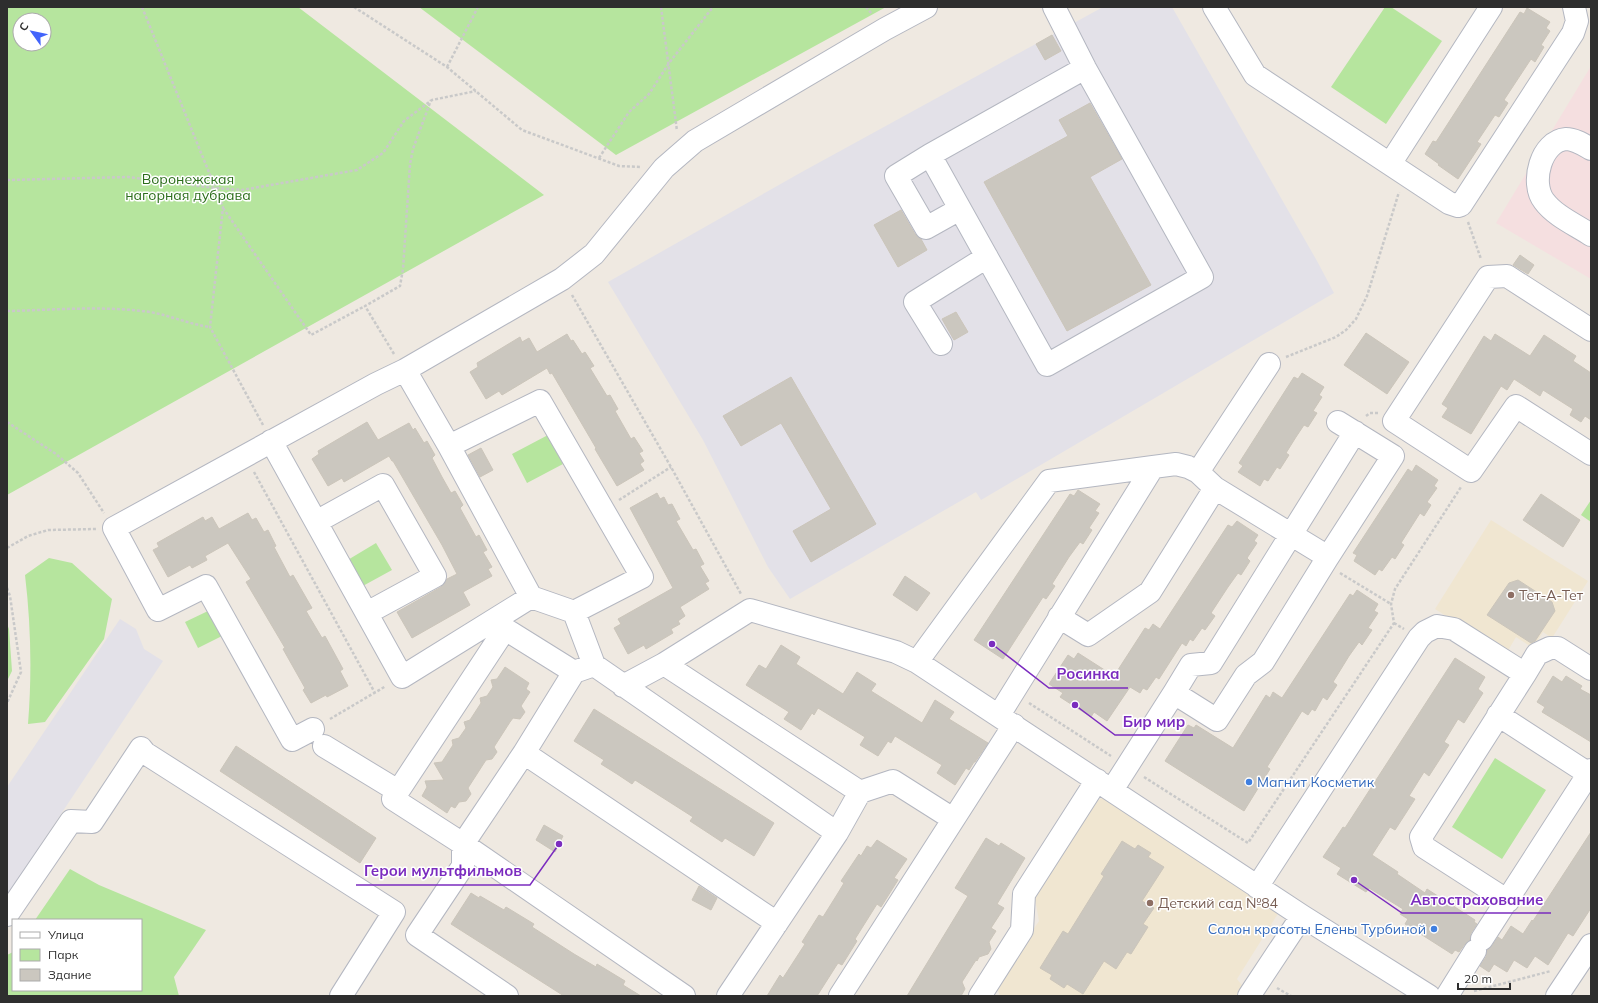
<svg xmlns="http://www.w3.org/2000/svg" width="1598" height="1003" font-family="Mulish,sans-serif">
<rect width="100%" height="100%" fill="#efe9e1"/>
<!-- industrial -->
<path fill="#e3e1e8" d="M1103 7H1172L1317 261 1334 293 981 500 976 492 790 599 768 567 703 440 608 282 800 173Z
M120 619 136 629 144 649 163 661 7 895V787Z"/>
<!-- education -->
<path fill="#f0e6d1" d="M1491 520 1588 581 1552 638 1543 632 1533 648 1516 637 1506 654 1435 609Z
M1102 798 1113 800 1279 912 1237 979 1245 989 1244 996H1000L996 985 1039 921 1034 893 1090 805Z"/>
<!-- medical -->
<path fill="#f5dfe0" d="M1591 66V279L1496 223Z"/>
<!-- green -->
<path fill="#b6e59e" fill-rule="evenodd" d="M7 7H298L544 195 7 495ZM20 20H44V44H20Z
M419 7H886L616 155Z
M1385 7H1391L1442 41 1386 124 1331 87Z
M548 435 563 464 527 483 512 454Z
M1591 500V522L1581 515Z
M376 543 392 570 361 587 346 561Z
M49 558 72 563 112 599 104 639 45 722 28 724C32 674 31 625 25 575Z
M208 611 222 636 198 648 185 622Z
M7 624 9 629 12 671 7 681Z
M1495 758 1546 790 1502 859 1452 827Z
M70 869 99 885 206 930 174 977 179 996H7V955L13 952V990H141V920H35Z"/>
<!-- building -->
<path fill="#cbc7bf" stroke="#cbc5ba" d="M1527 8 1550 22 1546 28 1550 31 1541 45 1544 47 1535 62 1531 59 1504 100 1508 103 1499 117 1495 115 1477 142 1481 144 1458 179 1438 165 1439 164 1425 154 1433 141 1436 142 1520 12 1524 14Z
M1052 35 1061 51 1045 60 1036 44Z
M1090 103 1122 159 1090 177 1151 285 1067 331 984 182 1068 136 1059 120Z
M901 210 915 234 921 239 927 250 898 267 874 225Z
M1520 255 1534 265 1528 274 1513 265Z
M956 312 968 332 954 340 942 319Z
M1366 333 1409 362 1387 394 1344 365Z
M567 334 571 341 573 340 582 354 585 352 594 366 590 368 607 396 610 395 618 409 615 411 631 439 634 437 643 451 639 453 644 461 640 464 644 470 617 486 595 449 596 448 552 373 550 374 547 368 502 395 499 391 486 399 470 372 478 367 477 363 520 337 522 342 529 338 537 352Z
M1495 334 1530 356 1544 335 1576 356 1573 361 1591 373V420L1585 416 1581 422 1570 415 1573 409 1543 390 1540 396 1514 379 1507 390 1501 386 1471 434 1442 417 1448 408 1442 404 1484 336 1491 341Z
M1302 373 1324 387 1319 395 1322 397 1313 411 1317 413 1308 427 1304 425 1296 437 1286 453 1289 455 1280 469 1277 467 1268 481 1264 479 1260 486 1238 472 1243 466 1239 463 1294 377 1298 379Z
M791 377 876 524 811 562 793 531 831 509 781 423 741 446 723 416Z
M367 422 378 440 409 423 413 430 415 428 424 443 427 441 435 455 432 458 442 477 451 493 455 491 463 505 460 508 476 537 479 535 487 550 483 552 492 567 488 569 492 576 463 592 470 605 412 638 397 612 441 587 447 579 457 574 442 545 393 461H392L389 456 344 482 342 478 328 486 312 459 319 454 318 451Z
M481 448 493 470 480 477 468 455Z
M1416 465 1438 480 1434 486 1437 488 1427 502 1431 505 1424 516 1420 513 1401 543 1404 545 1395 559 1392 557 1382 571 1379 569 1375 575 1354 561 1357 555 1353 553 1408 469 1412 472Z
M1078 490 1100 504 1095 511 1099 513 1089 528 1092 530 1083 544 1080 542 1069 557 1052 584 1055 586 1046 599 1043 597 1003 659 974 640 1070 494 1074 496Z
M657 493 660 499 664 497 668 505 672 504 680 519 676 521 693 550 696 549 704 564 700 566 709 581 705 583 709 589 680 607 685 616 678 621 680 624 671 629 673 633 646 649 644 645 628 654 614 628 621 624 618 619 673 588 630 508Z
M1541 494 1580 520 1563 547 1523 520Z
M248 513 252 520 256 518 264 532 268 530 276 546 274 547 290 577 293 575 312 608 306 611 322 638 325 636 343 669 340 671 348 686 327 697 326 695 311 703 303 690 305 688 283 649 285 648 246 582 251 579 228 543 205 556 207 560 192 568 190 565 168 577 153 550 159 547 157 543 203 517 205 521 212 517 219 529Z
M1237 521 1258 535 1254 541 1257 543 1247 558 1250 561 1241 575 1238 573 1228 587 1211 613 1215 616 1205 630 1202 628 1193 641 1190 639 1186 646 1182 643 1159 679 1156 677 1147 690 1143 688 1140 693 1130 687 1107 721 1094 712 1091 717 1060 697 1063 693 1049 684 1068 655 1074 659 1078 653 1114 676 1145 628 1149 630 1153 624 1160 629 1228 525 1232 527Z
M905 576 930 593 917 611 893 595Z
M1518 580 1552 602 1555 611 1535 641 1531 643 1487 615 1509 583Z
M1357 590 1378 604 1374 611 1378 613 1368 628 1372 630 1362 645 1359 642 1349 656 1333 682 1337 685 1327 700 1323 697 1315 711 1312 709 1308 715 1302 711 1267 767 1270 769 1244 811 1165 761 1188 725 1194 728 1196 725 1233 748 1266 695 1270 698 1273 692 1282 698 1350 594 1353 596Z
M781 645 800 657 796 664 843 694 857 672 876 684 871 691 922 723 935 700 954 712 949 719 988 743 975 762H974L969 770 966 768 955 785 937 773 942 765 895 736 891 743 888 741 878 756 860 745 865 737 818 708 814 715 812 713 801 730 784 719 789 712 746 685 759 665 766 669Z
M1455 658 1485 677 1478 689 1483 693 1464 723 1458 719 1444 742 1449 745 1429 776 1424 772 1409 796 1415 799 1395 830 1390 827 1372 855 1398 872 1397 874 1425 893 1427 889 1475 920 1474 922 1477 924 1471 933 1470 940 1465 944 1459 952 1455 950 1452 954 1405 924 1408 919 1400 914 1403 909 1369 888 1366 892 1337 874 1341 868 1323 857 1343 827 1345 828Z
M505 667 529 683 526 689 530 692 521 706 525 712 520 719 513 718 510 722 494 747 497 752 492 759 486 760 468 788 471 794 466 801 459 802 455 808 451 806 447 813 422 796 427 787 425 781 444 780 434 763 442 762 453 745 452 740 459 738 466 728 464 722 470 720 481 703 480 698 487 696 493 687 491 680 497 679Z
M1553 676 1562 682 1566 676 1582 686 1580 689 1591 695V742L1542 712 1545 707 1537 702Z
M594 709 774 823 754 856 725 838 722 842 690 821 693 817 635 780 632 784 617 774 601 764 604 760 574 741Z
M236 746 376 838 360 863 220 771Z
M544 825 563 836 555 852 536 840Z
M1591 832V908L1573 936 1568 933 1548 965 1535 956 1527 968 1514 960 1507 972 1494 964 1489 972 1480 966 1486 957 1487 950 1492 946 1498 937 1502 940 1511 926 1523 934 1532 920 1533 921Z
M986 838 999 846 1001 843 1025 858 997 904 1004 908 991 928 996 931 989 942 991 949 988 954 979 957 977 961 976 960 962 982 965 989 961 996H907L968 896 955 888Z
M877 840 907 859 894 878 898 880 881 907 877 904 855 939 857 941 842 965 838 963 817 996H767L780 975 783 978 805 944 802 942 819 915 823 917 838 893 844 883 841 881 859 854 861 856 867 846 871 848Z
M1122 841 1135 849 1138 845 1151 853 1148 857 1164 867 1142 901 1154 908 1143 924 1148 927 1131 954 1127 952 1116 969 1104 961 1083 994 1067 984 1064 988 1050 979 1052 975 1040 968 1063 931 1068 934 1104 876 1101 874Z
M699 886 717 898 711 910 692 900Z
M471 893 479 898 480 896 504 910 506 907 534 924 532 927 574 954 596 967 597 964 625 981 623 985 641 996H564L451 924Z"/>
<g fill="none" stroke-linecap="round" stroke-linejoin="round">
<defs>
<path id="minor" d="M1054 7 1085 68 1202 277 1047 365 930 155 1085 68
M1214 7 1255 75 1449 203 1458 206 1461 205 1573 33 1577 21 1574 7
M1591 149C1584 145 1575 139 1566 139 1541 141 1530 183 1544 201 1555 216 1576 225 1591 235
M930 155 896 176 926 228 960 209
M1390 164 1491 7
M1591 330 1507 276 1488 277 1394 421 1471 471 1516 406 1591 454
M941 344 915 302 987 257
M405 370 449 446 540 401 642 577 574 612 594 665 837 833
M271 441 402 677 531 597
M449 446 531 597 574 612
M1198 472 1269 364
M316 522 383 485 435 576 367 613
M1059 617 1088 635 1150 592 1215 488
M917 662 1049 481 1153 467
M664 664 860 792 893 781 953 819
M574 672 524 753 463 844 684 996
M1525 674 1537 654 1550 648H1558L1591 669
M623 686 664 664 750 610 896 652 917 662 1302 916 1429 996
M1174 693 1191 665 1211 663 1355 432
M999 715 1153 467 1176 464 1188 467 1198 472 1215 488 1328 557 1393 456 1338 422
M1498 715 1589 774
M313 729 292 740 206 586 158 610 114 528 376 384 405 370 562 279 594 254 664 168 695 141 885 29 926 7
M324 746 398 791
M524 753 777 923
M1112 790 1174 693 1217 720 1246 675 1263 662 1328 557
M1257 887 1419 638 1425 632 1437 626 1454 629 1525 674 1421 837 1424 847 1508 901
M7 915 71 821 92 822 141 748 145 753 394 912 341 996
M1482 939 1591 770
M507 996 417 935 463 866V844L393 799 505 629 574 672 594 665
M728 996 837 833 860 792
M840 996 1014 725
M980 996 1022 930 1024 894 1097 780
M1249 996 1302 916
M1447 996 1475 951
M1557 996 1591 945"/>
</defs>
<!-- minor casing -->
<use href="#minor" stroke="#b4b7c1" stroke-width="24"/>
<!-- path -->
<path stroke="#c9c9c9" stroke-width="2.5" stroke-dasharray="3 2" stroke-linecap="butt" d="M142 7 223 207 210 327 263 425
M354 7 447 67 522 130 619 166 640 167
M661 7 677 131
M866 7 872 14
M447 67 478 7
M599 158 629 112 649 94 669 63 713 7
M7 180 128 177 215 188 242 190 357 170 383 153 404 121 432 100 476 91
M223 208 311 335 365 306
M1468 222 1481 259
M572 295 671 467 741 594
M7 311C52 310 97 306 142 311 165 313 187 324 210 327
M394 354 365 306 400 286 403 269 410 164 413 149 431 100
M1286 357 1336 337 1346 330 1356 319 1367 296 1399 192
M1366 416 1370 413H1378
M7 422 56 454 78 473 104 513
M254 472 375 693
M619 500 671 467
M7 548 28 536 48 530 96 529
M1340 573 1391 604
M7 588 10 596 21 672 7 703
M1394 623 1404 629
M1029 703 1111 756
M330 719 386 686
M1144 777 1248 843 1394 623 1391 604 1395 589 1461 487
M1277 988 1291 996
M1474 991 1551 971"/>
<!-- minor -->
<use href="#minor" stroke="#fff" stroke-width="22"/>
</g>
<!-- markers -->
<g fill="#8d6e63" stroke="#fff" stroke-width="1.5">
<circle cx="1511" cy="595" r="4"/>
<circle cx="1150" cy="903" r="4"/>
</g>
<g fill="#3f7fe0" stroke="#fff" stroke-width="1.5">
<circle cx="1249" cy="782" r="4"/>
<circle cx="1434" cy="929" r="4"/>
</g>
<g text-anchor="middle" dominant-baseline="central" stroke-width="3" stroke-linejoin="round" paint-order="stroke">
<!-- park labels -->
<g font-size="14" fill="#2c6e1b" stroke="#fff">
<text x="188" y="179">Воронежская<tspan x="188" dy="16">нагорная дубрава</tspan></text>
</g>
<!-- education labels -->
<g font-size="14" fill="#785e54" stroke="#fff" text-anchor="start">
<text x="1519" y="595">Тет-А-Тет</text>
<text x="1158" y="903">Детский сад №84</text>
</g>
<!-- shop labels -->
<g font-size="14" fill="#366cbe" stroke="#fff" text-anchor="start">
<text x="1257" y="782">Магнит Косметик</text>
<text x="1426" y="929" text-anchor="end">Салон красоты Елены Турбиной</text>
</g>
</g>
<!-- callouts -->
<path fill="none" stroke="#7b2cbf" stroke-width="1.5" d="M992 644L1049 688H1128M1075 705L1115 735H1193M559 844L530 885H356M1354 880L1402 913H1551"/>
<g fill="#7b2cbf" stroke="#fff" stroke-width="1.5">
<circle cx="992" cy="644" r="4"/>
<circle cx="1075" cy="705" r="4"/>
<circle cx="559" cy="844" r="4"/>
<circle cx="1354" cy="880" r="4"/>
</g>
<g font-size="15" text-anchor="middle" font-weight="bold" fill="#7b2cbf" stroke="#fff" stroke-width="3" stroke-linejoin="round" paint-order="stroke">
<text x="1088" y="679">Росинка</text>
<text x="1154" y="727">Бир мир</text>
<text x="443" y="876">Герои мультфильмов</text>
<text x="1477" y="905">Автострахование</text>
</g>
<!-- border -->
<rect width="1598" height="1003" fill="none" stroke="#2e2e2e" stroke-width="16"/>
<!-- legend -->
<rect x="12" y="919" width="130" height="72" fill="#ffffff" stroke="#ababab"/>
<rect x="20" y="932" width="20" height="6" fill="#ffffff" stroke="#ababab"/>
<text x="48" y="939" font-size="12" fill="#2e2e2e">Улица</text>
<rect x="20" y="949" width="20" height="12" fill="#b6e59e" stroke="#ababab"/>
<text x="48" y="959" font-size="12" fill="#2e2e2e">Парк</text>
<rect x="20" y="969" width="20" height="12" fill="#cbc7bf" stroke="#ababab"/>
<text x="48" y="979" font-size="12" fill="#2e2e2e">Здание</text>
<!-- north arrow -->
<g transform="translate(32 32) rotate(303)"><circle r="19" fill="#ffffff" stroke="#ababab"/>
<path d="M0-3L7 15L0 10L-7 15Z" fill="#4264fb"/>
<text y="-6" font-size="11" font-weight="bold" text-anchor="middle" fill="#2e2e2e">С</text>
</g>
<!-- scale -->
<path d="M1458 983v6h52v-6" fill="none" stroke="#2e2e2e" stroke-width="2"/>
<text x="1464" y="983" font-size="12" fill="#2e2e2e" stroke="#ffffff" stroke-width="3" paint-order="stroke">20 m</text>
</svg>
